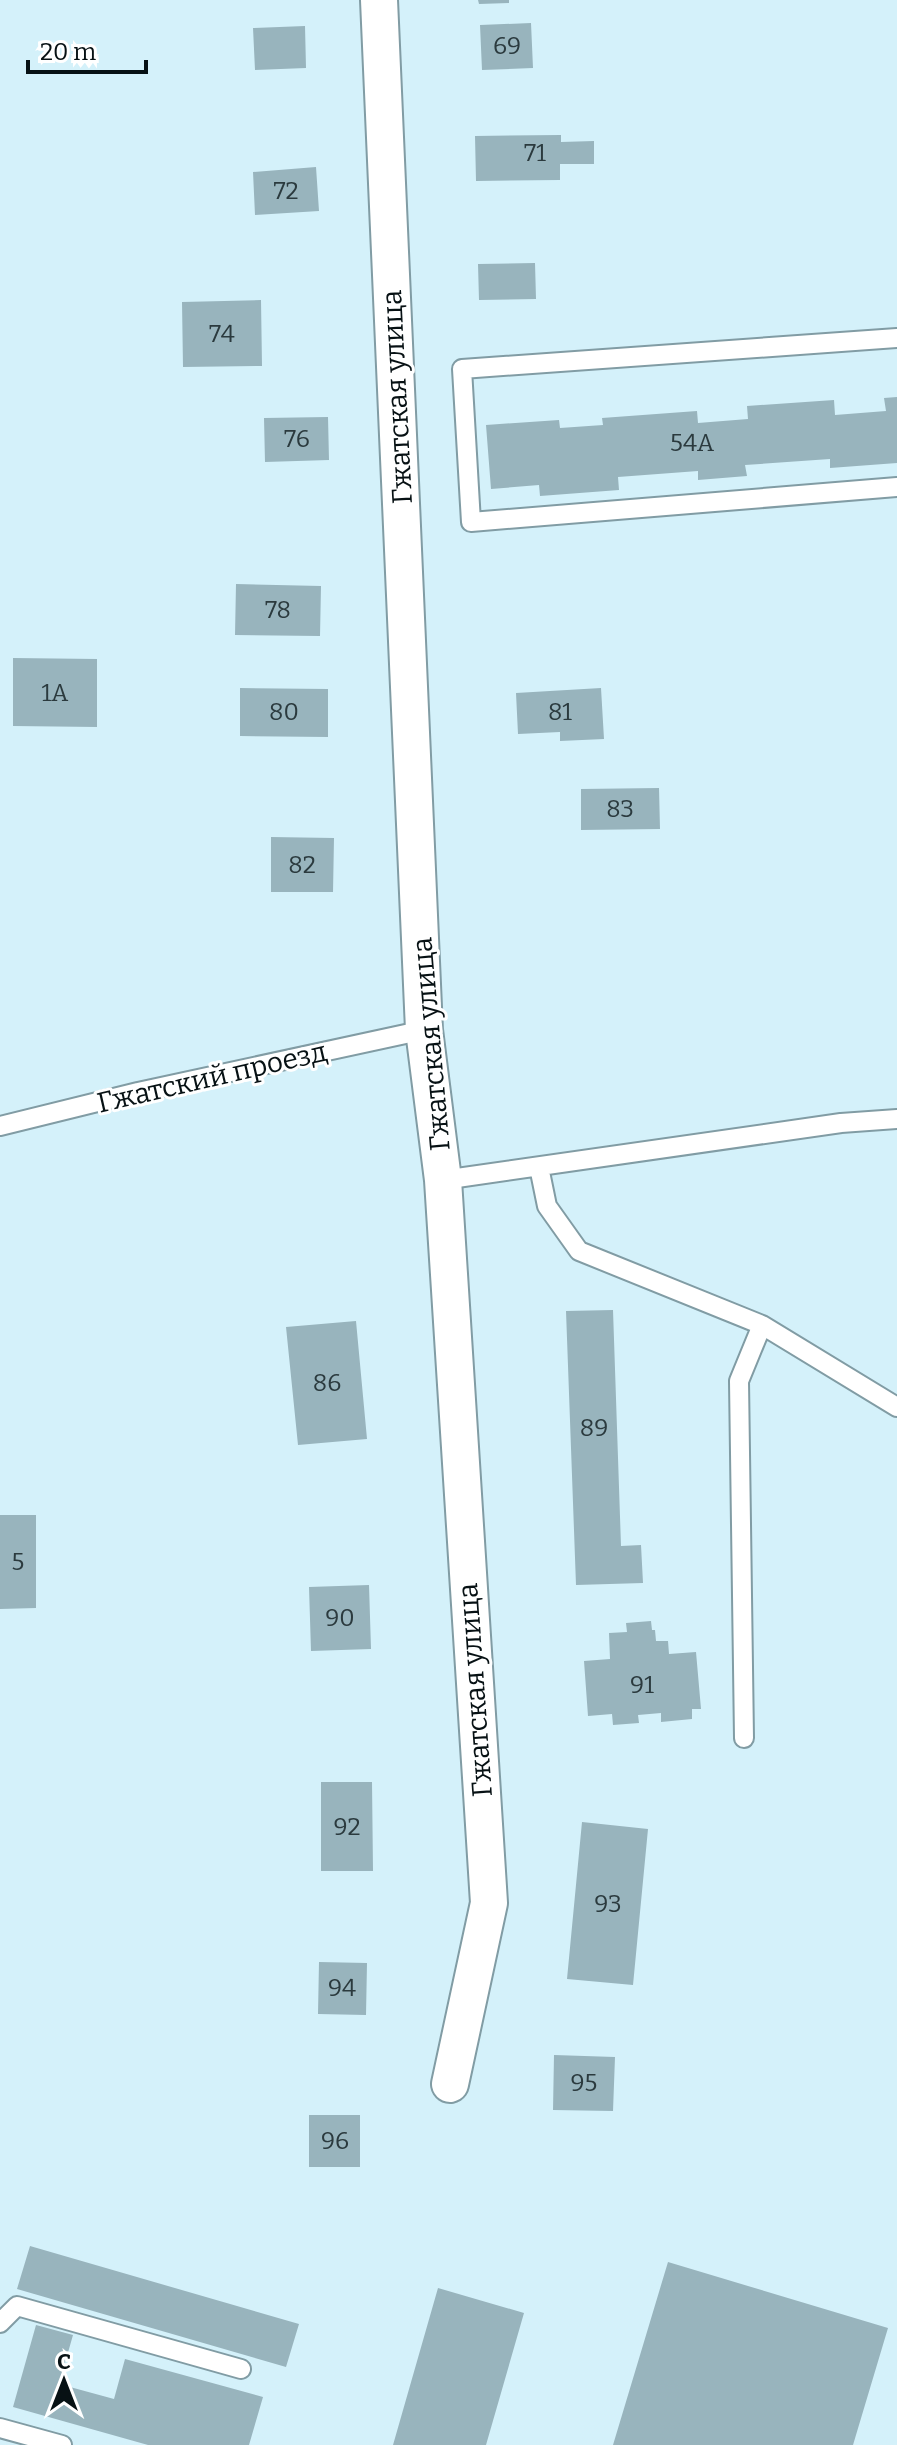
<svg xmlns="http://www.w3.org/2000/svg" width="897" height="2445" font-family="Bitter,serif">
<rect width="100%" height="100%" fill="#d4f1fa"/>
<!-- building -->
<path fill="#98b4bd" d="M478 0H509V3L479 4Z
M531 23 533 68 482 70 480 25Z
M305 26 306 68 255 70 253 28Z
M561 135V142L594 141V164H560V180L476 181 475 136Z
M316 167 319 211 255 215 253 172Z
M535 263 536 299 479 300 478 264Z
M261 300 262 366 183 367 182 302Z
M897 397V463L830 468V459L745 465 747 476 698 480V471L618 477 619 490 540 496 539 485 491 489 486 425 559 420 560 428 603 425 602 418 697 411 698 423 748 419 747 406 834 400 835 415 886 411 884 398Z
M328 417 329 460 265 462 264 418Z
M236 584 321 586 320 636 235 635Z
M13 658 97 659V727L13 726Z
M240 688 328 689V737L240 736Z
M601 688 604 739 560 741V732L518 734 516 693Z
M659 788 660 829 581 830V789Z
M271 837 334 838 333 892H271Z
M613 1310 621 1546 641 1545 643 1583 576 1585 566 1311Z
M356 1321 367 1439 298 1445 286 1327Z
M0 1515H36V1608L0 1609Z
M369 1585 371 1649 311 1651 309 1587Z
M651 1621 652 1630H655L656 1641H668L669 1654 696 1652 701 1709H692V1719L661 1722V1713L638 1715 639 1723 613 1725 612 1714 588 1716 584 1661 610 1659 609 1633 627 1632 626 1623Z
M321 1782H372L373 1871H321Z
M582 1822 648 1829 633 1985 567 1979Z
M319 1962 367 1963 366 2015 318 2014Z
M554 2055 615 2057 613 2111 553 2110Z
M309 2115H360V2167H309Z
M30 2246 299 2324 286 2367 17 2289Z
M668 2262 888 2328 853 2445H613Z
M438 2288 524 2313 486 2445H393Z
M36 2325 73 2335 59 2384 114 2399 125 2359 263 2397 249 2445H148L13 2407Z"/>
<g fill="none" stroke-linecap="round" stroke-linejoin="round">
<defs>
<path id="service" d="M897 338 462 369 471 522 897 487
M0 1126 138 1092 424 1030
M539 1167 547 1206 579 1251 762 1325 897 1407
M443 1180 841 1123 897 1119
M744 1738 739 1381 762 1325
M0 2323 17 2306 241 2369
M0 2428 62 2445"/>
<path id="minor" d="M379 0 424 1030 443 1180 489 1903 450 2084"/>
</defs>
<!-- service casing -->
<use href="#service" stroke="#819ca4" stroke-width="22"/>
<!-- minor casing -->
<use href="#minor" stroke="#819ca4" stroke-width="40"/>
<!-- service -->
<use href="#service" stroke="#fff" stroke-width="18"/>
<!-- minor -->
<use href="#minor" stroke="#fff" stroke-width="36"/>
</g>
<g text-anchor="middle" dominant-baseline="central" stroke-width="6" stroke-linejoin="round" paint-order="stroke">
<!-- number labels -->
<g font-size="24" fill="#2b3a3e">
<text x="507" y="46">69</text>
<text x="535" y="153">71</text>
<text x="286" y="191">72</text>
<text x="222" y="334">74</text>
<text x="297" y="439">76</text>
<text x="692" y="443">54А</text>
<text x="278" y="610">78</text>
<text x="55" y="693">1А</text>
<text x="284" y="712">80</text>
<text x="560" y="712">81</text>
<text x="620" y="809">83</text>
<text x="302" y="865">82</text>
<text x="327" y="1383">86</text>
<text x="594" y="1428">89</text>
<text x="18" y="1562">5</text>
<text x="340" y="1618">90</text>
<text x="642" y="1685">91</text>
<text x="347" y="1827">92</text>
<text x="608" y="1904">93</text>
<text x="342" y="1988">94</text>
<text x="584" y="2083">95</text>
<text x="335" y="2141">96</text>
</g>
<!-- street labels -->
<g font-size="28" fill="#071114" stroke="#fff">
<text transform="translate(397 397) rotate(-93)">Гжатская улица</text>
<text transform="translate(431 1044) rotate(-95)">Гжатская улица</text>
<text transform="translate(212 1077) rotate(-13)">Гжатский проезд</text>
<text transform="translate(475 1690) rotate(-94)">Гжатская улица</text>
</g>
</g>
<!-- north arrow -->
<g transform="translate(64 2381)" stroke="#ffffff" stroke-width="6" paint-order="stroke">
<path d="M0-6L14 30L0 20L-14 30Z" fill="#071114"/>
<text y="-12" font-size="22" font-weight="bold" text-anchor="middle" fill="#071114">С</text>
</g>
<!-- scale -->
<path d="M28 60v12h118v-12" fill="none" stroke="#071114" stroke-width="4"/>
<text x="40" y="60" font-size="24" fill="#071114" stroke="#ffffff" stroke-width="6" paint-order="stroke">20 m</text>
</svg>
